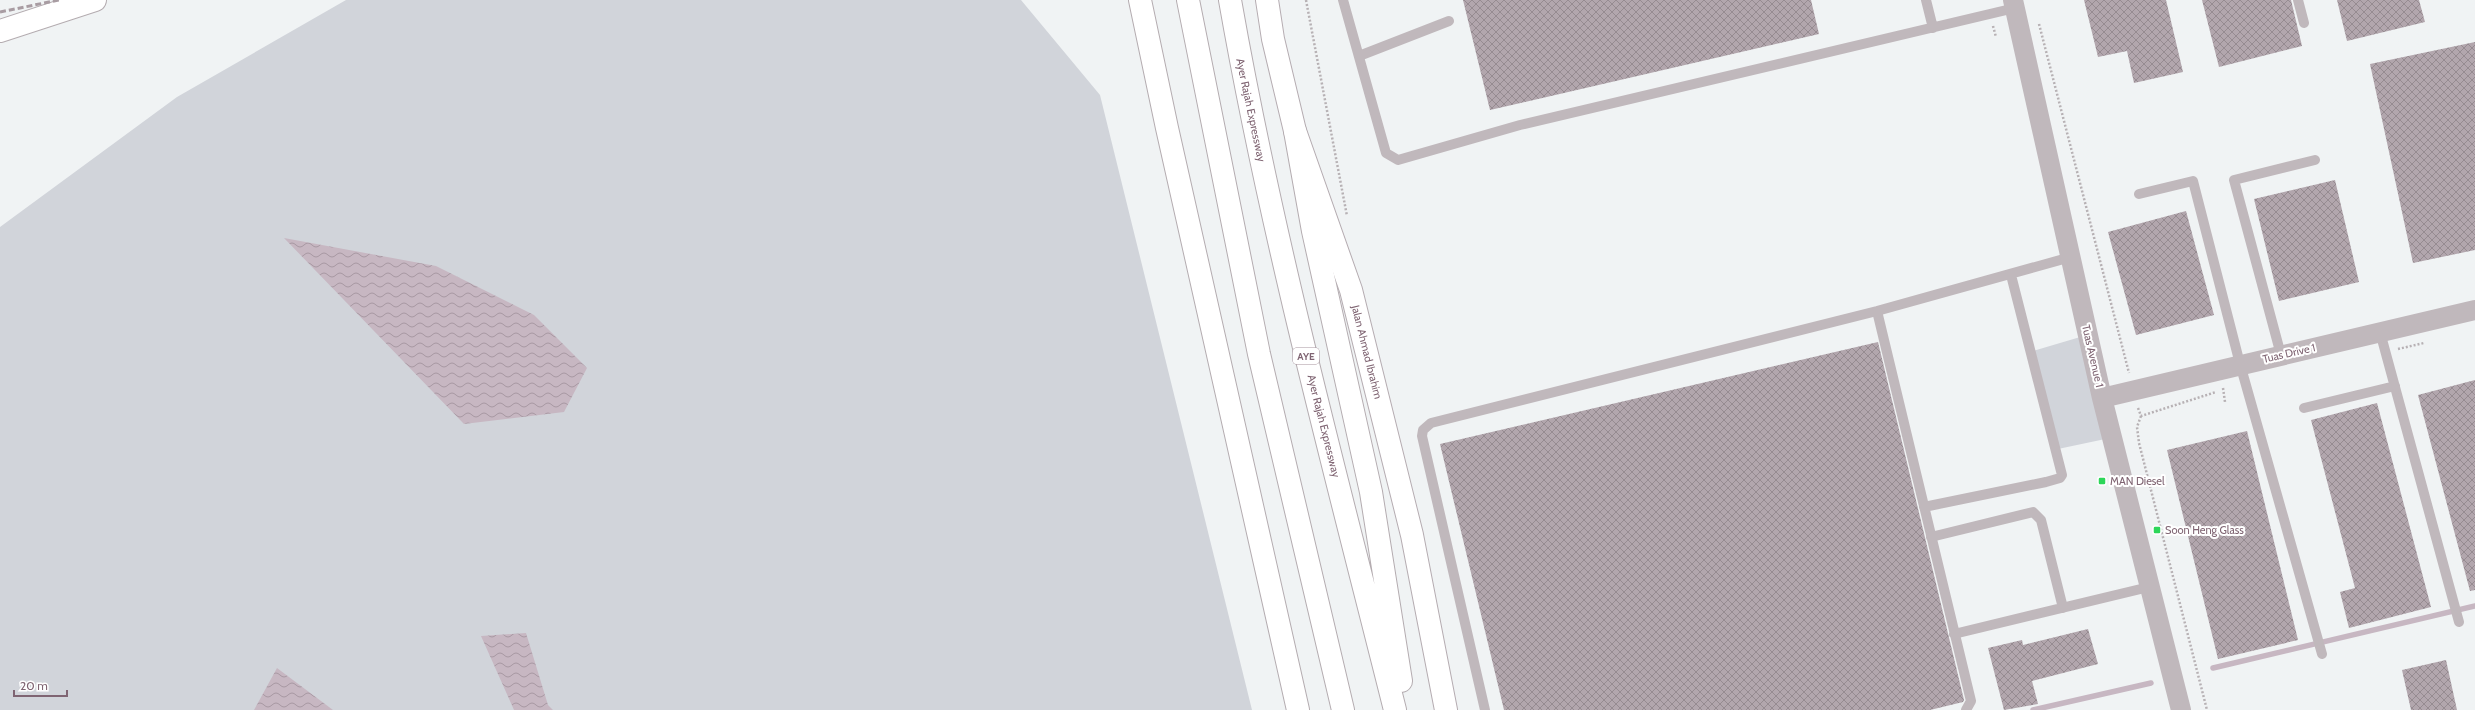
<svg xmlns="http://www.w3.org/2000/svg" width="2475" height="710" font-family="Cabin,sans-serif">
<defs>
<pattern id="water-waves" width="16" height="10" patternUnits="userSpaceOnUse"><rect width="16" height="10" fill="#c7b7c2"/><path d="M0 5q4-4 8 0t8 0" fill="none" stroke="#a798a2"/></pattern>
<pattern id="building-cross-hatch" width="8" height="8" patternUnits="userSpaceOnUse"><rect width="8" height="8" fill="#b2a6ad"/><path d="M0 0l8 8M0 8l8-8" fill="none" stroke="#968b91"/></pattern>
</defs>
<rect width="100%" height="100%" fill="#f0f3f4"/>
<!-- grass -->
<path fill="#d1d4da" d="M346 0H1021L1100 95 1252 710H0V227L177 97Z
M2087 335 2110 438 2058 449 2033 351Z"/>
<!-- water -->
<path fill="url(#water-waves)" d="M284 238 436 266 534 315 587 368 564 412 464 424Z
M526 633 548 705 553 710H514L481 636Z
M277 668 333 710H254Z"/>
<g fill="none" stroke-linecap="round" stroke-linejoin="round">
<!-- stream -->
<path stroke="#c7b7c2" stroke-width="5.5" d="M2213 668 2475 606
M2033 710 2151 683"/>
</g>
<!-- building -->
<path fill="url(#building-cross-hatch)" d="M1463 0H1811L1819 34 1490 110Z
M2084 0H2166L2183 72 2134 83 2127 51 2098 57Z
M2202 0H2291L2302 46 2219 67Z
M2337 0H2419L2425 22 2347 41Z
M2475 42V250L2413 263 2370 64Z
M2335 180 2359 282 2279 301 2254 199Z
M2186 211 2214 315 2136 335 2108 232Z
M1878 342 1964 700 1963 702 1930 710H1504L1440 444Z
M2475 380V590L2470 591 2418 395Z
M2377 403 2431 607 2349 628 2340 592 2355 588 2311 420Z
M2247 431 2298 640 2218 659 2167 450Z
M2088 629 2098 664 2032 681 2038 704 2004 710 1988 648 2022 640 2023 645Z
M2446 660 2457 710H2411L2402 670Z"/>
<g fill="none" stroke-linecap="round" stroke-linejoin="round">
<defs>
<path id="primary" d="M1267 0 1273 39 1295 131 1351 290 1412 535 1446 710"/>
<path id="highway" d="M1140 0 1167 128 1298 710
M1188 0 1259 354 1343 710
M1230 0C1272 239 1336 475 1395 710
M0 31 95 0
M1295 131 1313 231 1371 492 1401 681"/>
</defs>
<!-- primary casing -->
<use href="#primary" stroke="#b5acb1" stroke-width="24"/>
<!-- highway casing -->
<use href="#highway" stroke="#b4acb0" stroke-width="24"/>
<!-- path -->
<path stroke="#b7b1b4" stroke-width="2.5" stroke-dasharray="2 2" stroke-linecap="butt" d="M1306 0 1347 216
M2039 24 2129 373
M1993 26 1996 37
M2398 349 2424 343
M2223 388 2225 402
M2138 408 2141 416 2216 392
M2141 416 2137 427 2139 443 2207 710"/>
<!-- lane -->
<path stroke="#c0b8bc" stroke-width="10" d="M1343 0 1386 153 1398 160 1520 125 2015 8
M1926 0 1933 28
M2298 0 2304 23
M1359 56 1449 21
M2139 194 2193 181 2240 364 2322 654
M1877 311 1971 701 1966 710
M2380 332 2459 622
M2281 355 2234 180 2315 160
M2304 408 2395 386
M1924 507 2046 482 2060 478 2062 475 2011 275
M1931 537 2033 512 2041 520 2063 608
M1954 634 2149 587
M1485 710 1422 436 1423 430 1431 423 1877 311 2071 257"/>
<!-- street -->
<path stroke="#c0b8bc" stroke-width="20" d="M2013 0 2102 398 2181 710
M2102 398 2475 310"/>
<!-- primary -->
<use href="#primary" stroke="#fff" stroke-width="22"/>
<!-- highway -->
<use href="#highway" stroke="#fff" stroke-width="22"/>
<!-- rail -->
<path stroke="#a89ca2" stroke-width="3" stroke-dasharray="6 3" stroke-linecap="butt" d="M0 12 59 0"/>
</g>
<!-- markers -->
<g fill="#2dd659" stroke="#fff" stroke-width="1.5">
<rect x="2098" y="477" width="8" height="8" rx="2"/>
<rect x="2153" y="526" width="8" height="8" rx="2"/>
</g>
<g text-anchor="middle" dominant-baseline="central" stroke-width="4" stroke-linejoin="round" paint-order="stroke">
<!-- shield labels -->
<rect fill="#fff" stroke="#a5929c" stroke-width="1" x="1293" y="348" width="26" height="16" rx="3"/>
<g font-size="10" font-weight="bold" fill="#7f6472">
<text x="1306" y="356">AYE</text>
</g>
<!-- street labels -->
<g font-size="11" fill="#7f6472" stroke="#fff">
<text transform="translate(1251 110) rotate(78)">Ayer Rajah Expressway</text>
<text transform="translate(1367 352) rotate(76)">Jalan Ahmad Ibrahim</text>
<text transform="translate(2289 353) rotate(-13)">Tuas Drive 1</text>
<text transform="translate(2093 356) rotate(77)">Tuas Avenue 1</text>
<text transform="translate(1324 426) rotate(76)">Ayer Rajah Expressway</text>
</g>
<!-- poi labels -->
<g font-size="11" fill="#7f6472" stroke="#fff" text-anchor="start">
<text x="2110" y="481">MAN Diesel</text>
<text x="2165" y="530">Soon Heng Glass</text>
</g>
</g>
<!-- scale -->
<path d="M14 690v6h53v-6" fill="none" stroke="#7f6472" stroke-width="2"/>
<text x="20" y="690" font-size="12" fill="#7f6472" stroke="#ffffff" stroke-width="3" paint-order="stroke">20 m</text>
</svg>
